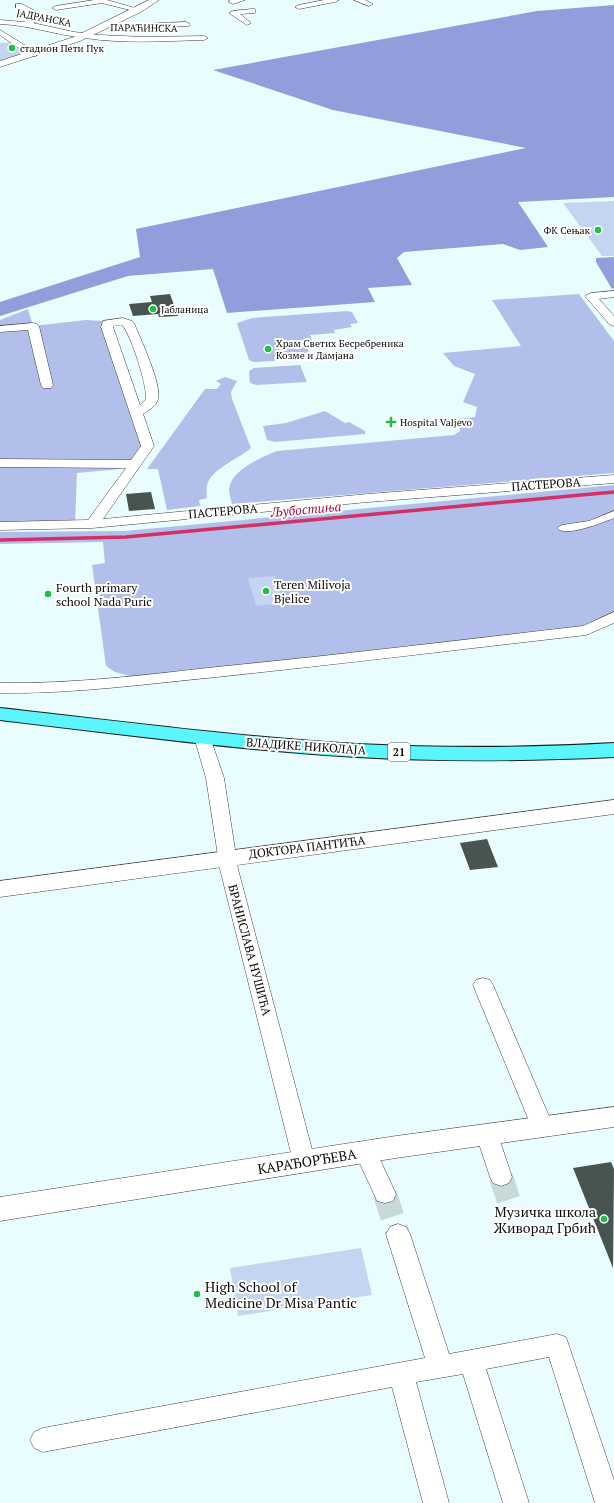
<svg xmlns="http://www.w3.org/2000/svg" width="614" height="1503" font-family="'PT Serif',serif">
<rect width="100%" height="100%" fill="#e9fdff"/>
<!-- green -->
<path fill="#b2bfea" d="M579 294 614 341V473L232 504C231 500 229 493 229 489 231 470 262 457 277 451L454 435 460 431V419L475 417 477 407 463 402 475 374 454 366 443 353 521 346 492 300Z
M28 309 33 326 86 320 103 321 148 446 120 469 77 473 75 524 0 526V320Z
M347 311 352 312 358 323 350 324 352 327 334 330 335 333 310 335 315 347 307 348 312 359 253 362 249 360 237 323 252 318Z
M300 365 307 382 256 385 250 383 249 371 254 368Z
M225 377 237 381 231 392 232 399 251 448C239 459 212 468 207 485 206 489 207 495 207 498L199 500 200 506 167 510 158 469H147L205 389H217L221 384 216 381Z
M325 411 345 423 349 422 365 431V434L275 442 267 440 263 426 286 423Z
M614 485V617L586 630 144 680 115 672 106 666 92 565 105 563 103 542 0 544V532L125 531Z"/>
<!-- forest -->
<path fill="#919edb" d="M614 5V197L518 202 548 247 520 250 503 244 404 252 397 258 412 285 368 288 375 302 227 313 213 269 128 276 0 316V302L140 257 136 229 526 148 333 110 213 70 537 11Z
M614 257V288L612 289 596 262V258Z"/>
<!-- pitch -->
<path fill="#c4d5f1" d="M14 42 33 54 0 64V43Z
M614 201V256H602L563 203Z
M275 576 284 603 256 606 248 578Z
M361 1248 372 1295 238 1316 230 1268Z"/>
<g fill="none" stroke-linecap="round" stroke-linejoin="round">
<!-- stream -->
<path stroke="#d13164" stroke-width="3.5" d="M0 540 126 537 614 492"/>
</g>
<!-- building -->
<path fill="#475450" d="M170 294 178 316 159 317 158 314 133 316 129 304 152 302 150 296Z
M151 492 155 509 129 511 126 494Z
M487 839 498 867 470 870 460 843Z
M611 1162 614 1169 613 1268 573 1168Z"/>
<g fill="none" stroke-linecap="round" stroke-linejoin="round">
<!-- minor-tunnel -->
<path stroke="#c8d9da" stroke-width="24" stroke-dasharray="24 12" stroke-linecap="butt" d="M501 1177 514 1216
M385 1194 398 1234"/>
<defs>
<path id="pedestrian" d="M614 511V518C604 522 565 538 557 528L562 525 589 521Z"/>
<path id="minor" d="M94 0H107L142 10 138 12 102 3 56 10 52 8 56 6Z
M230 0H245L233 4 229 2Z
M324 0H339L335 2 299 9 295 7 299 5Z
M354 0H365L373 4 369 6Z
M16 4H22L46 17 33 23 74 32 99 35 144 37 204 36 208 38 204 40C164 41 124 44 85 38 56 35 29 25 0 24V20L24 22 36 17 16 8Z
M252 9H255V13L240 14 251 23 247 25 229 13 233 11Z
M186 22 190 24 189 26 120 29 116 27 120 25Z
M0 30 36 52V56H30L0 35Z
M614 291V297L599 299 614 316V326L610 325 585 296 591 293Z
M123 318 132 321 134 323C140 338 162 384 158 399 156 406 149 410 143 414L154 446 103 519 368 494 614 475V483L368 502 92 528 0 530V522L88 520 126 468 0 467V459L131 460 141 446 101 327 103 321ZM122 325C131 334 147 385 146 399L140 405 113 327V326Z
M33 323 37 324 39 326 53 385 51 388H43L41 385 28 330 0 332V326Z
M614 612V623L586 635C463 649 340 664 217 677 145 684 73 694 0 693V683C73 684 145 675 217 667 339 655 461 640 583 626Z
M202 732 208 733 210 737 224 778 238 869 315 1161 312 1167 304 1170 296 1167 293 1161 220 869 206 778 194 737 196 733Z
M483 978 490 980 493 985 554 1128 551 1134 543 1137 535 1134 532 1128 473 985 476 980Z
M487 1126 495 1129 498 1135 512 1177 509 1183 501 1186 493 1183 490 1177 476 1135 479 1129Z
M365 1142 373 1145 376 1151 396 1194 393 1201 385 1203 377 1201 374 1194 354 1151 357 1145Z
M398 1224 406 1227 410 1234 449 1354 557 1334 566 1337 614 1480V1503H595L549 1357 486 1369 529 1503H503L463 1374 416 1382 449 1503H423L392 1387 43 1452 34 1448 30 1440 34 1432 43 1428 425 1358 386 1234 390 1227Z"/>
<path id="tertiary" d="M149 0H159L141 12 80 41 0 67V61L74 37Z
M614 800V814L0 897V881Z
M614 1107V1127L396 1158 0 1221V1197L396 1136Z"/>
<path id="primary" d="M0 708C119 721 238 737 357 744 443 748 528 748 614 743V757C528 761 443 762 357 757 238 750 119 734 0 720Z"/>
</defs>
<!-- pedestrian casing -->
<use href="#pedestrian" stroke="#3e3e3e" stroke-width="1"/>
<!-- minor casing -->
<use href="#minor" stroke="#3e3e3e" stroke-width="1"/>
<!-- tertiary casing -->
<use href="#tertiary" stroke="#3e3e3e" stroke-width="1"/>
<!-- primary casing -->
<use href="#primary" stroke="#1c1c1c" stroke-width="2"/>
<!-- pedestrian -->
<use href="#pedestrian" fill="#fff" fill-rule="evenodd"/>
<!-- minor -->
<use href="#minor" fill="#fff" fill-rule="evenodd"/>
<!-- tertiary -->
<use href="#tertiary" fill="#fff" fill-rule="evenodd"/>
<!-- primary -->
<use href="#primary" fill="#5bf6fd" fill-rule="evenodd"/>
</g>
<!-- markers -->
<g fill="#20be45" stroke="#fff" stroke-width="1.5">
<circle cx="12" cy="48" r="4"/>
<circle cx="598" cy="230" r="4"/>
<circle cx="153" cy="309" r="4"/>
<circle cx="268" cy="349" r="4"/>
<path d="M389 416h4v4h4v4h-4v4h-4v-4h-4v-4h4z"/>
<circle cx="266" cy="591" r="4"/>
<circle cx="48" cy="594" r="4"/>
<circle cx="604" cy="1219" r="4"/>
<circle cx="197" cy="1294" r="4"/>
</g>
<g text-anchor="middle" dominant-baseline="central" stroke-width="4" stroke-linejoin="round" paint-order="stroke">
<!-- far-street labels -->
<g font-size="10" fill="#0b0b0b" stroke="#fff">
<text transform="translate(44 18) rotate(11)">ЈАДРАНСКА</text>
<text transform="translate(144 28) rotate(1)">ПАРАЋИНСКА</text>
</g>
<!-- far-poi labels -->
<g font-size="10" fill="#0b0b0b" stroke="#fff" text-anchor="start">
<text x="20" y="48">стадион Пети Пук</text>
<text x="590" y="230" text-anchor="end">ФК Сењак</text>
<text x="161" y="309">Јабланица</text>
<text x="276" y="343">Храм Светих Бесребреника<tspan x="276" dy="12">Козме и Дамјана</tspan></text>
<text x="400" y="422">Hospital Valjevo</text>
</g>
<!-- shield labels -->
<rect fill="#fff" stroke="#545454" stroke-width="1" x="388" y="743" width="22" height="18" rx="3"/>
<g font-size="11" font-weight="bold" fill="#0b0b0b">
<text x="399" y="752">21</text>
</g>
<!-- street labels -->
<g font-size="12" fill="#0b0b0b" stroke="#fff">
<text transform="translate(546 484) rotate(-4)">ПАСТЕРОВА</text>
<text transform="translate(223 511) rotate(-5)">ПАСТЕРОВА</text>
<text transform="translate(306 746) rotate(4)">ВЛАДИКЕ НИКОЛАЈА</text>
<text transform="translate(307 847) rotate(-7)">ДОКТОРА ПАНТИЋА</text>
<text transform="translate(250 950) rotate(75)">БРАНИСЛАВА НУШИЋА</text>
</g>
<!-- poi labels -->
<g font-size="12" fill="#0b0b0b" stroke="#fff" text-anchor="start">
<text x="274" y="584">Teren Milivoja<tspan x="274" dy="14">Bjelice</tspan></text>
<text x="56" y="587">Fourth primary<tspan x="56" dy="14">school Nada Puric</tspan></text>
</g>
<!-- water labels -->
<g font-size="13" font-style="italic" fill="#9f123a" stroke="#fff">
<text transform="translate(306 509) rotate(-5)">Љубостиња</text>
</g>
<!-- near-street labels -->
<g font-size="14" fill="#0b0b0b" stroke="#fff">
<text transform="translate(307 1161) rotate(-9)">КАРАЂОРЂЕВА</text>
</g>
<!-- near-poi labels -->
<g font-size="14" fill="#0b0b0b" stroke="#fff" text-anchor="end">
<text x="596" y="1211">Музичка школа<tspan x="596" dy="16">Живорад Грбић</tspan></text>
<text x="205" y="1286" text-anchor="start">High School of<tspan x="205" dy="16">Medicine Dr Misa Pantic</tspan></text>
</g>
</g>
</svg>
